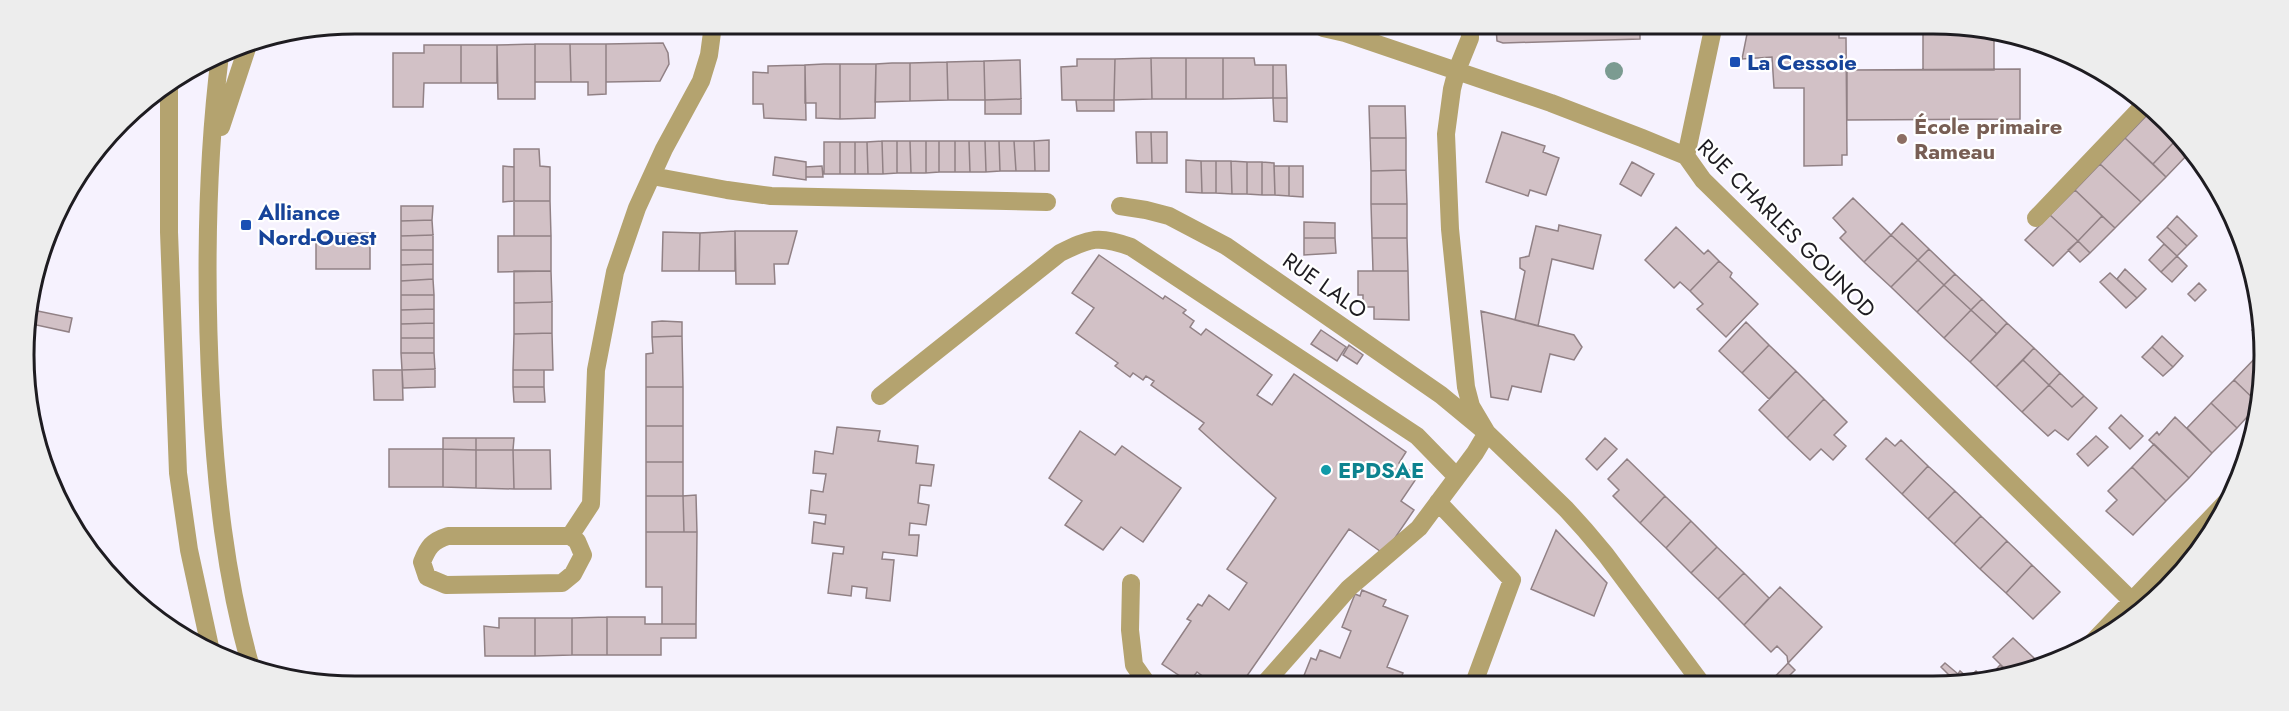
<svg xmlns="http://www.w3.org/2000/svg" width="2289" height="711" font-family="Jost,sans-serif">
<rect width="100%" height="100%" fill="#f6f2fe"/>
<!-- building -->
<path fill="#d2c1c6" stroke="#918185" stroke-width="1.5" d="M1496 28 1640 29V39L1503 43 1497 41Z
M1748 29 1839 30V38H1846L1847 155H1842V165L1804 166V88H1774L1772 57 1742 59Z
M1923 30H1994V70H1923Z
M663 43 668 53 669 64 660 81 606 82V44Z
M535 44V99H498L497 45Z
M535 44H570L571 82H535Z
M570 44H606V94L588 95V82H571Z
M424 45H461V83H424L423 107H393V53H424Z
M461 45H497V83H461Z
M1151 58H1186V99H1152Z
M1151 58 1152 99 1114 100 1115 59Z
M1186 58H1223V99H1186Z
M1223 58H1254L1255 65H1273V98L1223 99Z
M1077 59H1115L1114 100H1062L1061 67 1077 66Z
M1020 60 1021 99 985 100 984 61Z
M984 61 985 100H948L947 62Z
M947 62 948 100 910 101V63Z
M892 63H910V101L875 102 876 64Z
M824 64H840V119L816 118V103H805V65Z
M840 64H876L875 118 840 119Z
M805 65 806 120 764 118 763 104H753V72L768 73V66Z
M1273 65H1286L1287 98H1273Z
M2020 69V119L1847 120V70Z
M1273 98H1287V122L1274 121Z
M1021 99V114H985V100Z
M1076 100H1114V111H1077Z
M1369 106H1405L1406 138H1370Z
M2150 112 2177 139 2153 164 2125 138Z
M1136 132H1151L1152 163H1137Z
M1151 132H1167V163H1152Z
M1502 132 1545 146 1543 152 1559 158 1546 195 1530 190 1528 196 1486 182Z
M1370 138H1406V170L1371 171Z
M2125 138 2166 177 2141 202 2100 164Z
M2177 139 2190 152 2166 177 2153 164Z
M1049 140V171H1035L1034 141Z
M882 141H897V173L883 174Z
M882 141 883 174H868L867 142Z
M897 141H910L911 173H897Z
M910 141H926V173H911Z
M926 141H939V172L926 173Z
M939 141H955V172H939Z
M955 141H969L970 172H955Z
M969 141H985L986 172H970Z
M985 141H999L1000 171 986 172Z
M999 141H1014L1016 171H1000Z
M1014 141H1034L1035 171H1016Z
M824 142H840V174H824Z
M840 142H855V174H840Z
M855 142H867L868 174H855Z
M514 149H539L540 166 550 167V201H514Z
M775 157 806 162V180L773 175Z
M1186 160 1201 161 1202 193 1186 192Z
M1201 161H1216V193H1202Z
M1216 161H1231L1232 194 1216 193Z
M1231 161 1247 162V194H1232Z
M1247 162H1262V195L1247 194Z
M1262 162 1274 163 1275 195H1262Z
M1632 162 1654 174 1641 196 1620 184Z
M2100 164 2141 202 2115 228 2075 190Z
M503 166 514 167V201L503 202Z
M822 166 823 177H806V167Z
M1274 166H1289V196L1275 195Z
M1289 166H1303V197L1289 196Z
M1406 170 1407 204H1371V171Z
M2213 180 2220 197 2207 185Z
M2075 190 2102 216 2078 241 2050 215Z
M1853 198 1891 235 1864 262 1840 238 1846 232 1833 218Z
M514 201H550L551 236H514Z
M1371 204H1407V238H1372Z
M401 206H433L432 220 401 221Z
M2050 215 2078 241 2053 266 2025 240Z
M2102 216 2115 228 2090 253 2078 241Z
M2177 216 2197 236 2187 246 2167 227Z
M432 220 433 235 401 236V221Z
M1304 222 1335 223V238H1304Z
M1902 223 1929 249 1918 260 1891 235Z
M1559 225 1601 235 1593 269 1552 259 1538 326 1515 320 1525 271 1520 268V258L1529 256 1536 226 1558 231Z
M1676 227 1704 254 1708 250 1719 261 1690 291 1680 282 1674 288 1645 260Z
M2167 227 2187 246 2177 256 2157 237Z
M735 231V271H699L700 233Z
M735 231H797L788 264H774L775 284H736Z
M663 232 700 233 699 271H662Z
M370 233V269H316V234Z
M433 235V250H401V236Z
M1891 235 1918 260 1891 287 1864 262Z
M498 236H551V271L498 272Z
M1304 238H1335L1336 253 1304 255Z
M1372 238H1407L1408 271H1373Z
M2078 241 2090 253 2080 262 2068 250Z
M2164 244 2177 256 2161 272 2149 260Z
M1929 249 1955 274 1944 285 1918 260Z
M401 250H433V264L401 265Z
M1099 255 1163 299 1165 296 1186 310 1183 313 1194 321 1190 327 1201 335 1206 329 1272 375 1257 395 1272 405 1294 374 1406 452 1399 463 1418 476 1401 501 1414 510 1384 554 1349 529 1242 683 1202 682 1205 678 1197 672 1189 682 1162 664 1191 621 1187 619 1198 604 1202 606 1209 595 1229 610 1247 583 1227 569 1276 498 1199 429 1204 423 1151 385 1154 381 1146 376 1143 380 1133 373 1130 377 1115 366 1118 363 1076 333 1094 308 1072 293Z
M2177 256 2187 266 2172 282 2161 272Z
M1918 260 1944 285 1917 312 1891 287Z
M1719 261 1732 273 1730 277 1758 304 1726 337 1697 309 1703 304 1690 291Z
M433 264V279L401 281V265Z
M2125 269 2146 289 2137 298 2117 279Z
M514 271H551L552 302 514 303Z
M1358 271H1408L1409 320 1374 319V307H1363V295H1358Z
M2110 273 2137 298 2126 308 2100 282Z
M1955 274 1982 299 1971 310 1944 285Z
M433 279 434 295H401V281Z
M2199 283 2206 290 2195 301 2188 294Z
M1944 285 1971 310 1944 338 1917 312Z
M401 295H434V309L401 310Z
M1982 299 2007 323 1997 334 1971 310Z
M552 302V333L514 334V303Z
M28 309 72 318 69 332 27 323Z
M434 309V323L401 324V310Z
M1971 310 1997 334 1970 362 1944 338Z
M1481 311 1574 335 1582 347 1574 360 1550 354 1541 392 1512 386 1508 400 1491 397Z
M662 321 682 322V336L652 337V322Z
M1746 322 1769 345 1742 373 1719 351Z
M434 323V338H401V324Z
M2007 323 2034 348 1996 387 1970 362Z
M2259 324V336L2252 330Z
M1321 330 1346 347 1337 361 1311 344Z
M552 333 553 370H513L514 334Z
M682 336 683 387H646V354L653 353 652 337Z
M2162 336 2183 356 2173 367 2152 347Z
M401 338H434V353H401Z
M1349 345 1363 355 1357 364 1343 355Z
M1769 345 1796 371 1769 399 1742 373Z
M2152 347 2173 367 2163 376 2142 357Z
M2034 348 2060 373 2049 385 2023 360Z
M401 353H434L435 369 402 370Z
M2259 354V404L2234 380Z
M2023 360 2049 385 2022 412 1996 387Z
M435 369V387L403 388 402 370Z
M31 370 35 371 32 387Z
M373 370H402L403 400H374Z
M513 370H544V387H513Z
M1796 371 1824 399 1787 438 1759 410Z
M2060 373 2084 396 2072 407 2049 385Z
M2234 380 2259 404 2237 428 2211 403Z
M2049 385 2072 407 2084 396 2097 408 2068 440 2055 430 2048 436 2022 412Z
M513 387H544L545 402H514Z
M646 387H683V426H646Z
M1824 399 1847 422 1834 435 1846 446 1833 460 1821 449 1810 460 1787 438Z
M2211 403 2237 428 2212 453 2187 428Z
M2121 415 2143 436 2130 449 2109 428Z
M2175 417 2212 453 2189 478 2149 440 2157 432 2159 435Z
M646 426H683V462H646Z
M837 427 880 431 878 441 918 446 916 463 934 465 931 486 920 485 918 503 929 505 926 525 910 523 909 535H919L917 556 883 552 882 559 894 560 890 601 866 598 867 588 852 586 851 596 828 593 833 553 843 554 844 547 812 543 814 522 825 524 826 515 809 513 811 490 823 492 826 474 813 473 815 451 833 454Z
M1080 431 1115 455 1122 446 1181 488 1143 542 1121 527 1103 550 1065 525 1082 501 1049 478Z
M2096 436 2108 447 2088 466 2077 454Z
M443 438H476V450L443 449Z
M476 438H514L513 450H476Z
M1605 438 1617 449 1597 470 1586 459Z
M1886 438 1895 446 1901 440 1928 466 1902 494 1866 459Z
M2154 444 2189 478 2166 501 2132 467Z
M389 449H443V487H389Z
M443 449 476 450V488L443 487Z
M476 450H513L514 489 476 488Z
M513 450H550L551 489H514Z
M1627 459 1665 496 1640 523 1613 496 1619 490 1608 479Z
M646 462H683V496H646Z
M1928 466 1955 491 1928 519 1902 494Z
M2132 467 2166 501 2133 535 2106 511 2117 500 2108 491Z
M1955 491 1981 516 1954 544 1928 519Z
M696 495 697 532H684L683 496Z
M646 496H683L684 532H646Z
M1665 496 1691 521 1666 548 1640 523Z
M1981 516 2007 541 1980 569 1954 544Z
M1691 521 1717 547 1691 573 1666 548Z
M1556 530 1607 583 1594 616 1531 589Z
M646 532H697L696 624H662V587H646Z
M2007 541 2032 565 2006 593 1980 569Z
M1717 547 1744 573 1718 599 1691 573Z
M2032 565 2060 592 2033 619 2006 593Z
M1744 573 1769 598 1744 625 1718 599Z
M1780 587 1822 627 1788 663 1787 656 1777 646 1771 652 1744 625Z
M1362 590 1386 600 1383 606 1408 616 1387 667 1403 673 1399 683H1301L1311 658 1316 660 1320 650 1340 658 1351 631 1342 627 1355 594 1360 596Z
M607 617V655H572V618Z
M607 617H645V624H696V638H661V655H607Z
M499 618H535V656H485L484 626 499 628Z
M535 618H572V655L535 656Z
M2013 638 2035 659 2026 669 2010 674 1993 657Z
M1788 663 1795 670 1781 684H1768Z
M1945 663 1958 674 1960 671 1968 678 1976 671 1986 681 1977 684H1958L1941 667Z
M2000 665 2010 674 1986 681Z
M1932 676 1941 684H1929L1926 682Z"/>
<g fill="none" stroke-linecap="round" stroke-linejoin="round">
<!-- minor -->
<path stroke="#b4a36f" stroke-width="18" d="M1323 28 1345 33 1551 103 1642 138 1686 156 1703 180 2132 601
M1470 28V38L1457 70 1452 89 1446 134 1450 229 1466 387 1471 406 1487 433 1566 509 1585 530 1606 555 1702 684
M220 55C206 167 205 282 211 395 216 486 225 575 250 664
M169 86V232L178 473 189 550 210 647
M221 127 248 45
M1686 156 1713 29
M652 176 727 190 771 196 1047 202
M1120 206 1146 210 1169 216 1226 246 1441 395 1487 433 1475 453 1419 528 1349 588 1265 683
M2036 218 2143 106
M880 396 1060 253C1090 238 1099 235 1131 247L1417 436 1457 477
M1438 502 1512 580 1474 683
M448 536H570L577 541 583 555 573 574 562 583 446 585 427 577 422 562C428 547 432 541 448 536Z
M570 536 591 504 596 370 615 272 637 208 664 149 701 81 709 55 713 25
M1131 583 1130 630 1134 665 1146 682
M2086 649 2229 499"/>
</g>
<!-- trees -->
<circle fill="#7b9b91" cx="1614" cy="71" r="9"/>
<!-- markers -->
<g fill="#1a4fb4" stroke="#fff" stroke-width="2">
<rect x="1729" y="56" width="12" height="12" rx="3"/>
<rect x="240" y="219" width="12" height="12" rx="3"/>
</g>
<circle fill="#8d6e63" stroke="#fff" stroke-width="2" cx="1902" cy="139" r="6"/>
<circle fill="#0f9aa8" stroke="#fff" stroke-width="2" cx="1326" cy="470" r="6"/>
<g text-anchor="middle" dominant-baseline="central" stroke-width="4.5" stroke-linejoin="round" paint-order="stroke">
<!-- transit labels -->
<g font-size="22" font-weight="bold" fill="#164399" stroke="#fff" text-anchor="start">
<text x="1747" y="62">La Cessoie</text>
<text x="258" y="212">Alliance<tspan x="258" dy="25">Nord-Ouest</tspan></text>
</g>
<!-- education labels -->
<g font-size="22" font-weight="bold" fill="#785e54" stroke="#fff" text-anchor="start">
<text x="1914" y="126">École primaire<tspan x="1914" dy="25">Rameau</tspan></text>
</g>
<!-- street labels -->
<g font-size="22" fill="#1e1c21" stroke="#fff">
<text transform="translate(1787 228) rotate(45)">RUE CHARLES GOUNOD</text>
<text transform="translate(1325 285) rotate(35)">RUE LALO</text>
</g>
<!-- culture labels -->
<g font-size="22" font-weight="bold" fill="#0d838f" stroke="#fff" text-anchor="start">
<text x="1338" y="470">EPDSAE</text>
</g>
</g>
<!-- crop -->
<path d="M0 0H2289V711H0ZM355 34H1933A321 321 0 0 1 2254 355V355A321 321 0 0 1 1933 676H355A321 321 0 0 1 34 355V355A321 321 0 0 1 355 34Z" fill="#ededed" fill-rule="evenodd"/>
<path fill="none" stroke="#1e1c21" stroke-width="3" d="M355 34H1933A321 321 0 0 1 2254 355V355A321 321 0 0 1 1933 676H355A321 321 0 0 1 34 355V355A321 321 0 0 1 355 34Z"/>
</svg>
